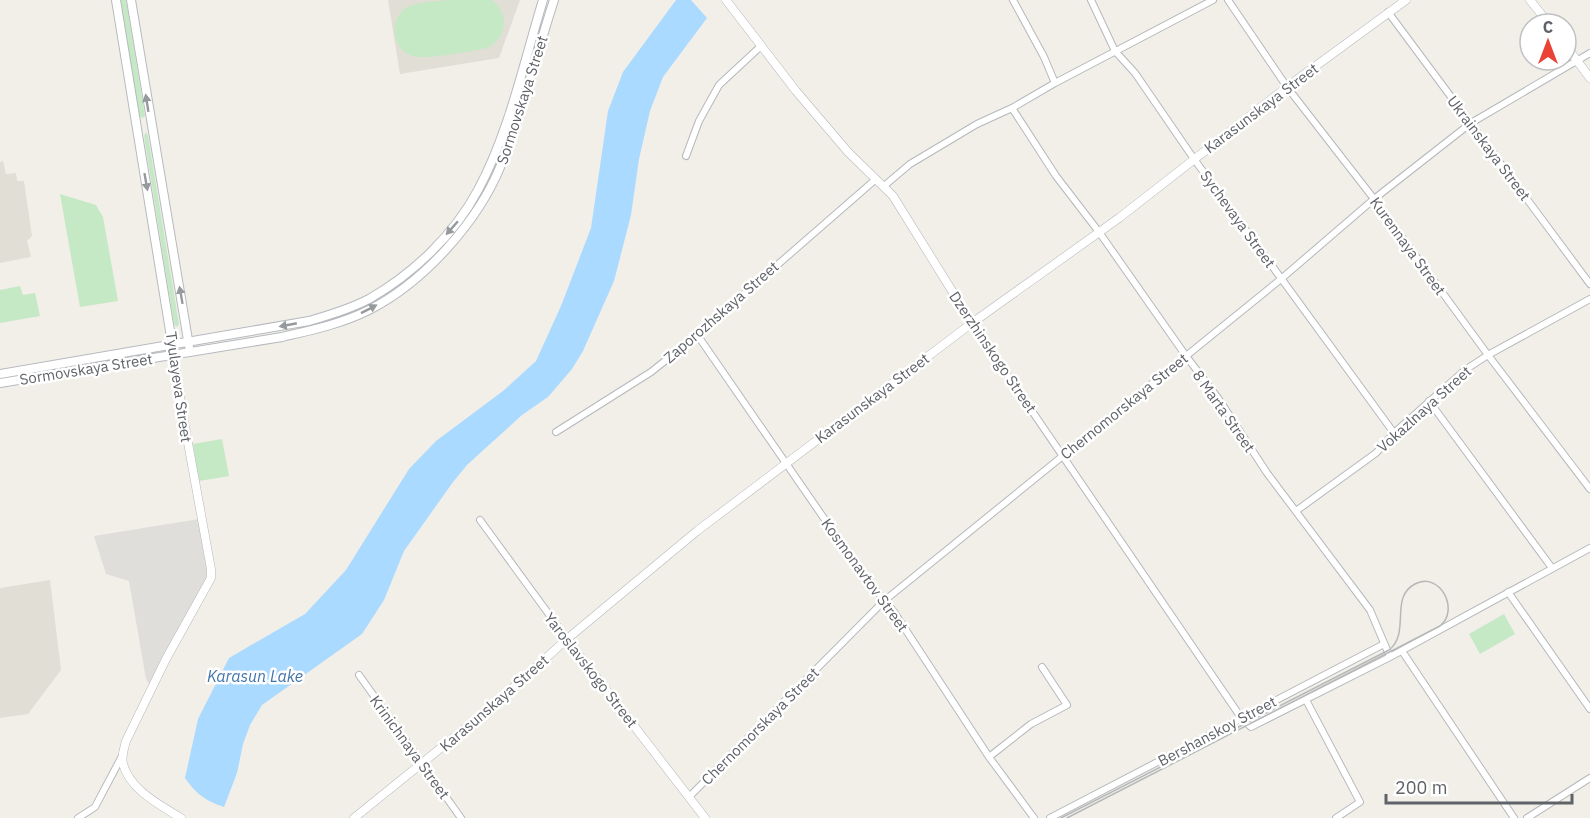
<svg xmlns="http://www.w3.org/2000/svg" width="1590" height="818" font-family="'IBM Plex Sans',sans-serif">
<rect width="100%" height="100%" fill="#f1efe8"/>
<!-- industrial -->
<path fill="#e0deda" d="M199 519 207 574 204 584 149 684 146 679 129 581 106 574 94 536Z"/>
<!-- education -->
<path fill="#e1ded6" d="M388 0H520L499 58 400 74Z
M3 161 6 174 16 173 17 181H24L32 236 27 241 31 257 0 263V162Z
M50 580 61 670 28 714 0 718V588Z"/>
<!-- green -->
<path fill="#c5e8c5" d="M120 0H126L145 116 143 118 139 116Z
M447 0H492C510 14 507 38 487 48 472 51 426 60 413 56 392 50 388 20 406 8 417 1 435 2 447 0Z
M146 132 148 136 179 324 177 327 174 324 144 136Z
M60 194 96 205 103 217 118 301 80 307Z
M20 286 23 295 35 293 40 316 0 323V290Z
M222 439 229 476 199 481 193 444Z
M1504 614 1515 634 1480 654 1469 634Z"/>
<!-- water -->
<path fill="#aadaff" d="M676 0H691L707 18 663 77 650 111 639 159 631 215 614 281 583 351 572 369 548 397 522 415 479 454 467 465 453 482 404 551 384 600 362 634 262 705 250 725 243 744 237 773 224 807C206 801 196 794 185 778L198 719 229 658 305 614 346 570 409 469 436 441 503 391 536 361 561 306 591 228 608 111 623 72Z"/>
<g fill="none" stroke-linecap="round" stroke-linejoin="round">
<defs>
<path id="minor" d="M1013 0 1044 57 1055 83
M1091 0 1115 51 1135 73 1194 159 1394 433
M1228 0 1287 87 1374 199 1488 355 1590 489
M1388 12 1590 284
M1012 108 1056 176 1099 232 1186 356 1218 398 1267 473 1370 610 1390 657
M686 156 699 121 719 85 761 46
M884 186 910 164 977 124 1012 108 1055 83 1213 0
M972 323 1242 719 1251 727 1390 657 1590 548
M696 333 859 569 894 612 989 757 1034 818
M1429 401 1552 568
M556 432 651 372 690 341 876 179
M1296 511 1376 453 1394 433 1465 370 1488 355 1590 299
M480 520 567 639
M1508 592 1590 709
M1402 651 1514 818
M359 675 461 818
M1306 700 1360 802 1336 818
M989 757 1031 724 1067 705 1042 667
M689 797 884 601 1281 279 1374 199 1471 123 1590 53
M78 818 95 807 122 756
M1050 818 1384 644
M1527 818 1590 778"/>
<path id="tertiary" d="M726 0 796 91 848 152 893 196 972 323
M1530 0 1549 24
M1566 46 1590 78
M174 355 182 410 211 569V578L166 659 126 741C124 749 121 756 123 764 130 790 160 805 181 818
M567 639 705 818
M354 818 494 705 567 639 697 531 972 323 1119 218 1287 87 1406 0"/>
<path id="secondary" d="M116 0 173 349
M131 0 189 346
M0 374 309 321C330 315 350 309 369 299 413 274 454 235 478 190 509 133 524 62 543 0
M0 383 282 337C312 330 341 324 369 310 424 282 478 222 501 165 523 111 536 55 554 0"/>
</defs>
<!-- minor casing -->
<use href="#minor" stroke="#b5b8bc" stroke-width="8"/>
<!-- tertiary casing -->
<use href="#tertiary" stroke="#b5b8bc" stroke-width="9"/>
<!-- secondary casing -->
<use href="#secondary" stroke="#b6babf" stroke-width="10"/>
<!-- minor -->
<use href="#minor" stroke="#fff" stroke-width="6"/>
<!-- tertiary -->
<use href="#tertiary" stroke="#fff" stroke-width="8"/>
<!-- secondary -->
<use href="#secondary" stroke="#fff" stroke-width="8"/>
<!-- tram -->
<path stroke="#b6b7b8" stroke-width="1.5" d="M1061 818 1389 650C1411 633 1389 597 1415 584 1440 571 1460 610 1440 626L1067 818"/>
</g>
<!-- one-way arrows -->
<defs><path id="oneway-solid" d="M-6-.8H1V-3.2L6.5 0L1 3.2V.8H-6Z" transform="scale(1.5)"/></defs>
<g fill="#979a9d">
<use href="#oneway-solid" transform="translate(147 103) rotate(-99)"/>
<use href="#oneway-solid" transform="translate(146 182) rotate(80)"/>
<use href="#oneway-solid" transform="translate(452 228) rotate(131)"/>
<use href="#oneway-solid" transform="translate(181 295) rotate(-100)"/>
<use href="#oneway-solid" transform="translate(369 309) rotate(-27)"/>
<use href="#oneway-solid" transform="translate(288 325) rotate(169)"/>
</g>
<g text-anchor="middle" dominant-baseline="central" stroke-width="5" stroke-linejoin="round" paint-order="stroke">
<!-- street labels -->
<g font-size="15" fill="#5f6368" stroke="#fff">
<text transform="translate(522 100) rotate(-72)">Sormovskaya Street</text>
<text transform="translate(1261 108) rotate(-37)">Karasunskaya Street</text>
<text transform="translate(1489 148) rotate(53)">Ukrainskaya Street</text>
<text transform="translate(1238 219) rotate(54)">Sychevaya Street</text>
<text transform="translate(1408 246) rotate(54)">Kurennaya Street</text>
<text transform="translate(721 312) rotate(-41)">Zaporozhskaya Street</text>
<text transform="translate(993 352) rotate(56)">Dzerzhinskogo Street</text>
<text transform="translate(86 369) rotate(-9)">Sormovskaya Street</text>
<text transform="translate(179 387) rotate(82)">Tyulayeva Street</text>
<text transform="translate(872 398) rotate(-37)">Karasunskaya Street</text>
<text transform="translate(1124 406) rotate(-39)">Chernomorskaya Street</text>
<text transform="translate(1424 409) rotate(-42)">Vokazlnaya Street</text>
<text transform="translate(1224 411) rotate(55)">8 Marta Street</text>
<text transform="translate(865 575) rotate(54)">Kosmonavtov Street</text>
<text transform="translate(591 670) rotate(52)">Yaroslavskogo Street</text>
<text transform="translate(494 703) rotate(-41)">Karasunskaya Street</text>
<text transform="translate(760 726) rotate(-45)">Chernomorskaya Street</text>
<text transform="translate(1217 731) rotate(-28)">Bershanskoy Street</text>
<text transform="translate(410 747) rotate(54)">Krinichnaya Street</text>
</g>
<!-- water labels -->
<g font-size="16" font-style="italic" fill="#4174aa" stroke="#fff">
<text x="255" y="676">Karasun Lake</text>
</g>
</g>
<!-- north arrow -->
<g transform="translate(1548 42)"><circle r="28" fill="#ffffff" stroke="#bfc1c3" stroke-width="1.5"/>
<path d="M0-4.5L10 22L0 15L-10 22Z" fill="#ea4335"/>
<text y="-9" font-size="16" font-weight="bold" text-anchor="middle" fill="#5f6368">С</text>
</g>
<!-- scale -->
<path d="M1386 794v9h186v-9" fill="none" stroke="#5f6368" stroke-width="3"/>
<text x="1395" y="794" font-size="18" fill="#5f6368" stroke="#ffffff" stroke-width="4.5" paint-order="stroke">200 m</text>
</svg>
